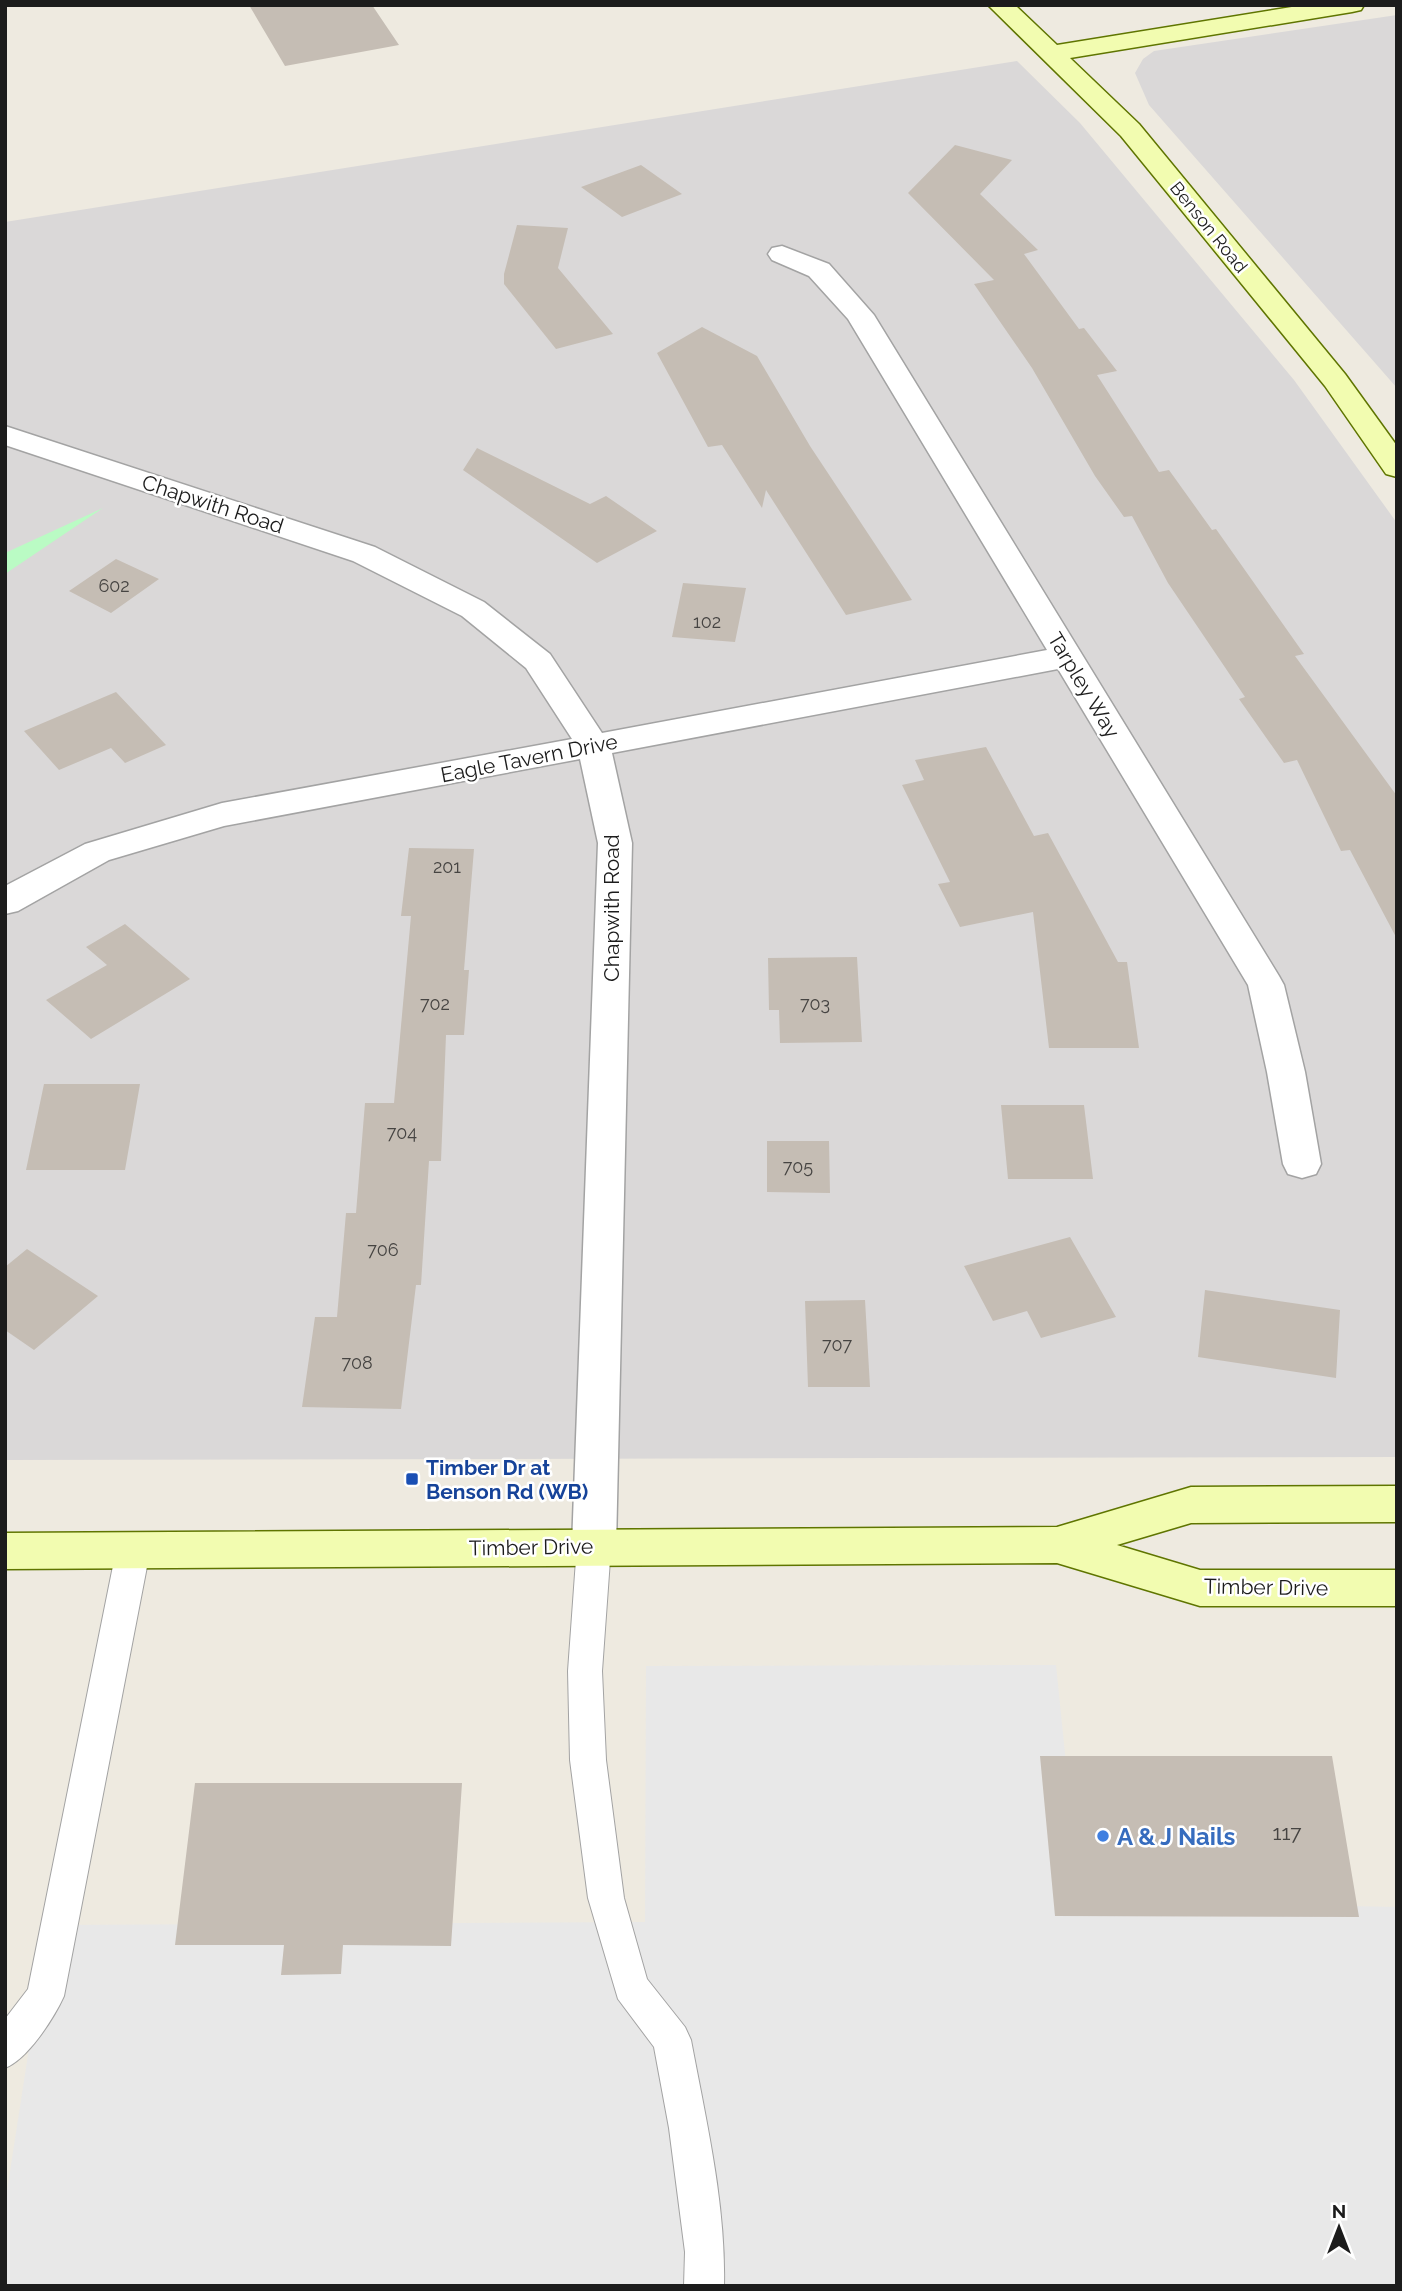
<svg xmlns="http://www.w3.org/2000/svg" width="1402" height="2291" font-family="Raleway,sans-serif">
<rect width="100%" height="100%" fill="#eeeae0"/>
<!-- residential -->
<path fill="#dad8d8" d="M1397 15V388L1149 105 1135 73 1143 59 1154 51Z
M1017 61 1080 123 1294 380 1397 523V1457L5 1460V222Z"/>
<!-- park -->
<path fill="#bafbc4" d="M103 508 5 574V553Z"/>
<!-- parking -->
<path fill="#e8e8e8" d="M1056 1665 1080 1901 1397 1907V2286H5V2204L48 1925 645 1922 646 1666Z"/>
<!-- building -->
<path fill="#c5bdb4" d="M249 5H372L399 45 285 66Z
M955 145 1012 160 980 194 1038 250 1024 254 1079 329 1084 328 1117 371 1097 375 1159 472 1169 470 1212 530 1216 529 1304 654 1295 656 1397 796V939L1350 850 1341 851 1297 760 1284 763 1239 699 1245 697 1168 583 1132 516 1124 517 1095 476 1032 368 974 284 994 280 908 193Z
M641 165 682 194 622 217 581 187Z
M517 225 568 228 558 268 613 334 556 349 504 284V274Z
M702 327 757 356 810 446 912 600 846 615 766 490 762 508 722 445 708 447 657 353Z
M477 448 590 504 606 496 657 531 597 563 463 470Z
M116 559 159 579 111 613 69 591Z
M683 583 746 588 735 642 672 637Z
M116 692 166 745 125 763 111 748 59 770 24 731Z
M986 747 1034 836 1048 833 1118 962H1127L1139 1048H1049L1033 912 960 927 938 884 950 882 902 785 924 780 915 760Z
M409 848 474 849 464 970H469L464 1035H446L441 1161H429L421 1285H416L401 1409 302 1407 315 1317H337L346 1213H356L365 1103H394L411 916H401Z
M125 924 190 979 91 1039 46 1000 107 965 86 947Z
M857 957 862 1042 780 1043 779 1010H769L768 958Z
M44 1084H140L125 1170H26Z
M1001 1105H1084L1093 1179H1008Z
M767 1141H829L830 1193 767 1192Z
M1070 1237 1116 1317 1041 1338 1027 1311 993 1321 964 1266Z
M27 1249 98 1296 34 1350 5 1330V1267Z
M1205 1290 1340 1310 1336 1378 1198 1357Z
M865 1300 870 1387H808L805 1301Z
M1040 1756H1332L1359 1917 1055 1916Z
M195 1783H462L451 1946 343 1945 341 1974 281 1975 284 1945H175Z"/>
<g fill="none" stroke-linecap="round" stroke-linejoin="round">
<defs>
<path id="lane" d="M594 1532 606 1536 611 1546 602 1671 606 1760 624 1898 647 1979 685 2027 691 2040C706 2120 726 2204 724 2286H684L685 2252 669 2128 654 2047 618 1999 588 1898 570 1760 568 1671 577 1546 582 1536Z
M133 1537 145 1541 150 1551 64 1996C54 2018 28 2059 5 2068V2019L28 1989 116 1551 121 1541Z"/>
<path id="street" d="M782 246 829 264 874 315 1279 976 1284 985 1305 1072 1321 1164 1316 1174 1302 1178 1288 1174 1283 1164 1267 1072 1248 985 1058 669 612 753 632 843 616 1546 609 1559 594 1564 579 1559 572 1546 598 843 580 759 224 826 109 860 18 911 5 914V886L85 844 222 803 572 739 526 668 462 616 353 561 5 445V426L375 547 484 602 550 654 602 733 1047 650 848 319 809 276 772 260 768 254 772 248Z"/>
<path id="secondary" d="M988 5H1015L1057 45 1304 5H1364L1361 10 1352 12 1070 58 1139 124 1345 374 1397 446V477L1386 474 1325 386 1121 136Z
M1397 1486V1522L1191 1523 1117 1545 1200 1570H1397V1606H1200L1057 1563 5 1569V1533L1057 1527 1191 1487Z"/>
</defs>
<!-- lane casing -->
<use href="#lane" stroke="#a3a3a3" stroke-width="2"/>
<!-- street casing -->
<use href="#street" stroke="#a3a3a3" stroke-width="3"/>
<!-- secondary casing -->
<use href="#secondary" stroke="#5f7500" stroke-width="3"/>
<!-- lane -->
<use href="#lane" fill="#fff" fill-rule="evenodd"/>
<!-- street -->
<use href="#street" fill="#fff" fill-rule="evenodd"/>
<!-- secondary -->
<use href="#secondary" fill="#f2fcb0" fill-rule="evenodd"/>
</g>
<!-- markers -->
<rect fill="#1a4fb4" stroke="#fff" stroke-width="2.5" x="405" y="1472" width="14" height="14" rx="3.5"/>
<circle fill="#3f7fe0" stroke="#fff" stroke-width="2.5" cx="1103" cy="1836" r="7"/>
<g text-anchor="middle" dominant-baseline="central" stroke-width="5" stroke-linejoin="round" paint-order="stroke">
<!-- far-street labels -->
<g font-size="18" fill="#1c1c1c" stroke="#fff">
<text transform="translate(1209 227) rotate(51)">Benson Road</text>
</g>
<!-- number labels -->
<g font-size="18" fill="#464442">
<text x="114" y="585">602</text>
<text x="707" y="621">102</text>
<text x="447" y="866">201</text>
<text x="435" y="1003">702</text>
<text x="815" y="1003">703</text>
<text x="402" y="1132">704</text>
<text x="798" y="1166">705</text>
<text x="383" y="1249">706</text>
<text x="837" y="1344">707</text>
<text x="357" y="1362">708</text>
</g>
<!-- street labels -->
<g font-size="21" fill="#1c1c1c" stroke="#fff">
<text transform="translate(213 504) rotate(18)">Chapwith Road</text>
<text transform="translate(1084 685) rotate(59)">Tarpley Way</text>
<text transform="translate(529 758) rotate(-11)">Eagle Tavern Drive</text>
<text transform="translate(611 908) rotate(-90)">Chapwith Road</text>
<text transform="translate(531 1547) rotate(-1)">Timber Drive</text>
<text transform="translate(1266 1587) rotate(1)">Timber Drive</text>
</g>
<!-- transit labels -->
<g font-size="21" font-weight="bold" fill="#164399" stroke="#fff" text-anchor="start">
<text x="426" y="1467">Timber Dr at<tspan x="426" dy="24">Benson Rd (WB)</tspan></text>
</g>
<!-- near-number labels -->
<g font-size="21" fill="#464442">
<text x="1287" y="1832">117</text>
</g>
<!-- near-shop labels -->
<g font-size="24" font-weight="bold" fill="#366cbe" stroke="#fff" text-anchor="start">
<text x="1117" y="1836">A &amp; J Nails</text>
</g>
</g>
<!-- border -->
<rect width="1402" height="2291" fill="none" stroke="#1c1c1c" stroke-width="14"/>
<!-- north arrow -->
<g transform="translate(1339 2228)" stroke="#ffffff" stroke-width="5" paint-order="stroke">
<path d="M0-5L12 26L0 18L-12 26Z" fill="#1c1c1c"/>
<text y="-10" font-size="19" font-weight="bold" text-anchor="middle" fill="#1c1c1c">N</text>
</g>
</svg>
